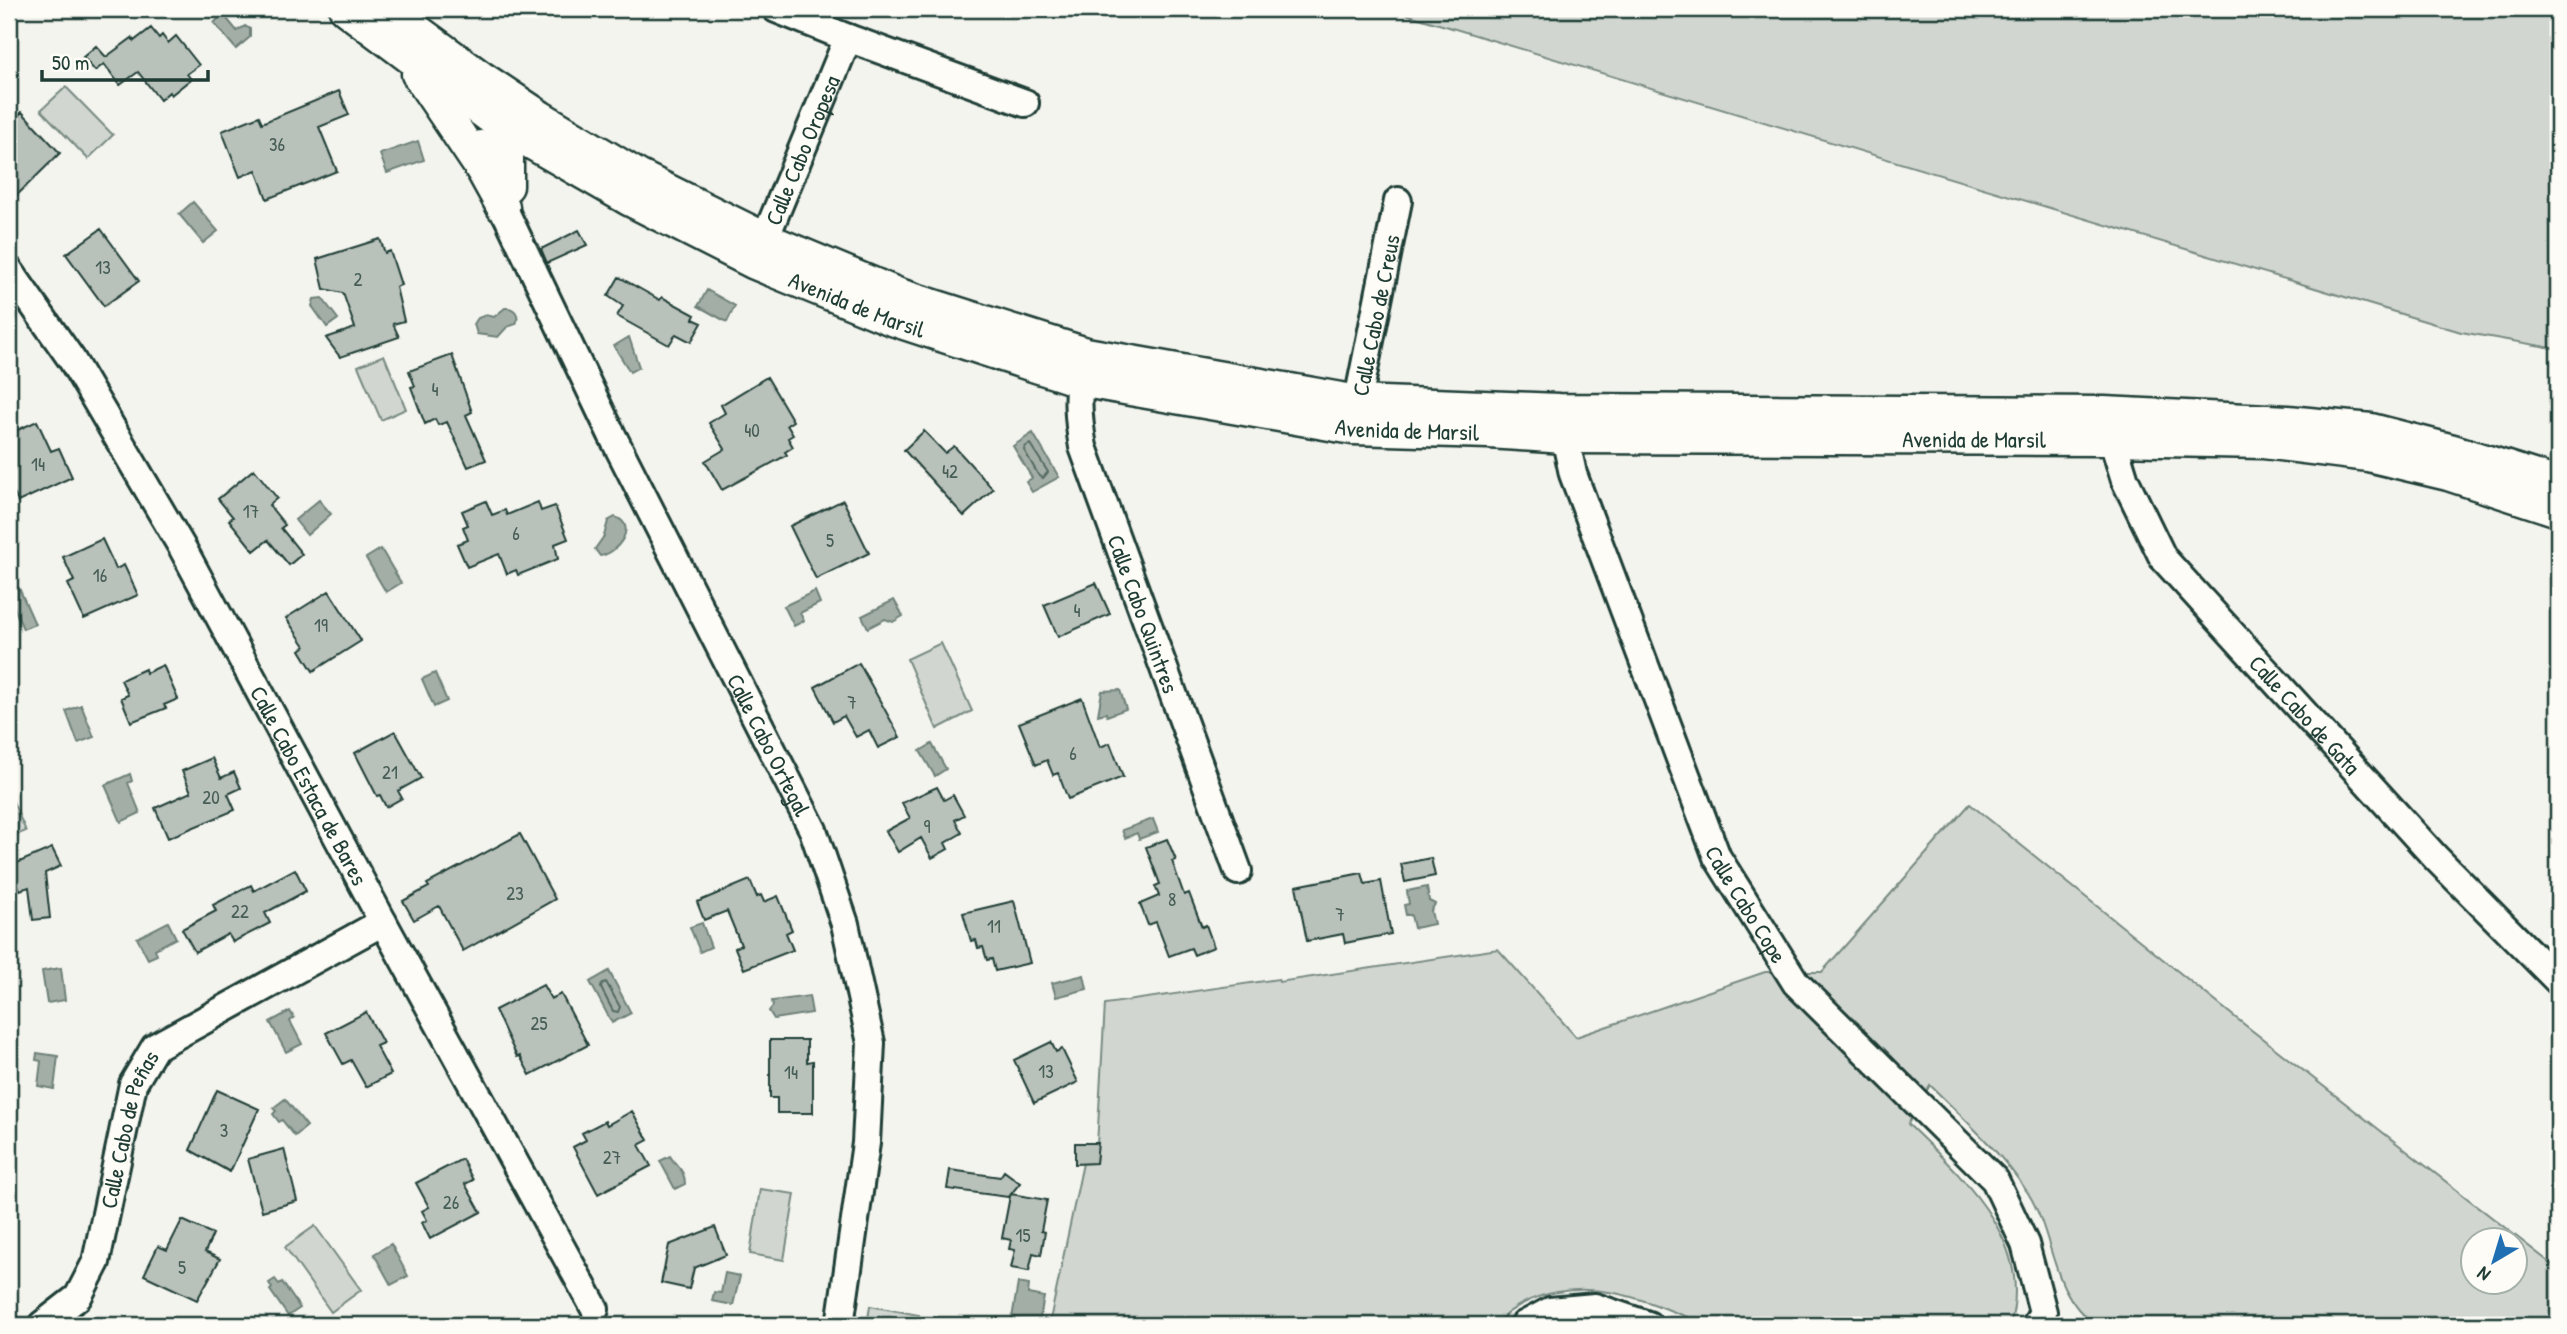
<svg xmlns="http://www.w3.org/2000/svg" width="2567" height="1334" font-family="'Patrick Hand',sans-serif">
<rect width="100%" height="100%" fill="#f4f4ef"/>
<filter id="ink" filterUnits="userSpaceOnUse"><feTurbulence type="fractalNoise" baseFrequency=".0143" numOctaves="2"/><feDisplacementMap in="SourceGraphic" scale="14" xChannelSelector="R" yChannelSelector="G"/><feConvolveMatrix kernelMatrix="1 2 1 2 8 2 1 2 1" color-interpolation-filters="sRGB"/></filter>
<g filter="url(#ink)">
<!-- green -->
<path fill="#d1d6d1" stroke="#788a82" stroke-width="2" fill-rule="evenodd" d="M1389 9H2558V349L2461 332Z
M66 87 113 135 88 159 41 110Z
M384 355 406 409 381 420 358 366Z
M941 643 972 711 937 729 907 659Z
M9 793 26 831 9 838Z
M1970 804 2236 1018 2558 1269V1325H2095C2049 1291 2056 1238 2028 1193 2001 1152 1964 1119 1930 1085L1908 1124C1962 1177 2035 1241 2010 1325H1707C1649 1302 1591 1274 1530 1300 1517 1306 1503 1315 1495 1325H1049L1083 1163H1096L1105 1004 1278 979 1279 982 1498 949 1576 1037 1765 972H1822ZM2472 1240H2514V1282H2472Z
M760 1189 795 1194 784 1260 750 1254Z
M315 1226 361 1290 331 1312 285 1247Z
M870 1306 919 1315 917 1325H867Z"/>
<!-- water -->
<path fill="#a3aea7" stroke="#6e8179" stroke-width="2" d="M223 14 237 31 245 26 250 29V37L236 49 214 23Z
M418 141 424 160 387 173 380 154Z
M193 202 218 231 203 243 179 214Z
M707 290 735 306 727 322 698 306Z
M322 298 338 319 327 327 312 306 314 299Z
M505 308C515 307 520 315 516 324L507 327 498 337 477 334 474 324 478 318 486 315 494 317Z
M629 337 639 367 630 372 614 346Z
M1033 433 1059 477 1032 492 1026 482 1032 478 1013 446Z
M319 500 331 514 307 535 295 520Z
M615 517C639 525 617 554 600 556L595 549 604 536 608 521Z
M381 549 401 583 386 592 366 558Z
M19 588 35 624 23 629 9 595V592Z
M815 591 820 603 800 613 804 621 794 626 784 606Z
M894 600 903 616 893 622 885 619 868 628 862 616Z
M435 673 447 701 434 707 422 679Z
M1120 690 1126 709 1107 716 1106 713 1098 715 1102 691Z
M81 705 94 737 78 743 66 711Z
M932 744 946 769 935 776 920 751Z
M130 774 132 781 128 783 140 813 121 822 105 785Z
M1153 819 1158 832 1139 839 1137 833 1125 838 1122 830Z
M1427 887 1429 901 1435 904 1431 911 1434 924 1414 928 1411 915H1406L1404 905 1409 904 1407 891Z
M168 922 176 938 155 949 157 955 148 959 137 938Z
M702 923 711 947 700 952 690 927Z
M61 968 65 1000 47 1003 42 971Z
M609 971 631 1013 612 1023 590 982Z
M1084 975 1087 989 1056 997 1052 983Z
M809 996 812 1013 774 1019 769 1011 773 1006 772 1001Z
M290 1011 294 1018 290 1021 302 1044 286 1052 270 1022Z
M37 1053 58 1056 54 1089 38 1086 41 1061 36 1060Z
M285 1099 307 1126 295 1136 282 1120 279 1122 273 1114 276 1111 273 1108Z
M670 1156C676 1167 685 1169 685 1184L675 1189 660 1161Z
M391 1244 408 1276 391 1285 374 1254Z
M725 1273 740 1276 733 1305 712 1301 714 1292 721 1293Z
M275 1279 279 1284 282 1282 300 1308 288 1316 270 1290 272 1288 269 1283Z
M1018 1283 1029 1285 1028 1294 1044 1297 1039 1323 1012 1318Z"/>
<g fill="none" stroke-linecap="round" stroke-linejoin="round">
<!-- shore -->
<path stroke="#546a62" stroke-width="2" d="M1030 444 1048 472 1043 478 1039 476 1024 450 1025 447Z
M606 982 620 1007 618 1012 613 1011 601 988 602 984Z"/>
</g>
<!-- building -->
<path fill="#b9c1bb" stroke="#1f3d34" stroke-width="2" d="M151 28 159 38 162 35 168 43 176 36 199 65 187 74 191 79 171 95 169 92 160 100 138 72 120 85 104 64 95 71 83 57 96 46 106 57 132 38 134 41Z
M339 91 349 115 319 127 337 171 267 199 256 170 240 177 222 131 259 116 262 123Z
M22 112 60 153 9 203V124Z
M101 229 139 281 104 306 66 254Z
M579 230 587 245 547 263 541 249Z
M380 239 385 253 390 251 401 285 396 287 404 321 393 324 399 337 340 357 326 338 355 328 343 293 324 289 317 259Z
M619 277 660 300 662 297 695 315 693 319 702 323 691 342 676 334 669 345 617 316 623 306 608 296Z
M452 355 472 412 466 415 486 460 468 467 447 422 438 425 435 419 425 424 411 387 415 386 409 371Z
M767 377 793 421 787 425 793 435 788 438 793 447 785 452 787 455 722 490 705 461 725 449 709 423 725 413 721 405Z
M37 421 51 451 59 448 72 477 18 502 9 481V434Z
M924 431 945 453 954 446 993 489 964 516 904 450Z
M254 469 277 498 269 505 285 525 281 528 302 554 289 565 268 540 254 551 229 520 233 517 218 499Z
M843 500 869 553 816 579 790 526Z
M486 501 492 515 505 510 507 515 538 502 541 511 555 506 568 539 555 544 558 559 518 575 516 570 507 574 499 554 467 567 457 544 468 540 463 527 468 525 462 511Z
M102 539 116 569 124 565 138 595 84 619 68 584 74 581 63 557Z
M1096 583 1110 614 1058 637 1044 605Z
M329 591 361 641 313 671 300 650 305 646 286 618Z
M859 663 900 737 878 748 869 730 856 737 844 716 833 722 815 687Z
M163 665 178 699 164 705 166 708 131 722 121 698 128 695 121 680 145 669 146 673Z
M1082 698 1100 747 1110 743 1123 777 1068 799 1058 773 1053 775 1047 760 1036 765 1019 723Z
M395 731 421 778 398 791 402 798 386 807 380 795 377 796 355 753Z
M212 758 221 778 234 772 241 788 228 794 235 810 168 838 155 808 191 792 182 771Z
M937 787 944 800 953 795 964 815 955 820 962 833 945 843 948 849 932 858 921 838 898 852 886 831 910 818 902 803Z
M520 834 555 899 463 951 439 906 414 920 403 901 429 887 427 884Z
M1167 839 1176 860 1172 861 1184 895 1189 893 1202 927 1206 925 1214 947 1194 955 1191 948 1169 956 1156 922 1148 925 1140 904 1159 896 1155 886 1160 884 1146 847Z
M52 848 61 866 45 873 50 918 33 920 29 887 20 890 10 866Z
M1431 858 1435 876 1405 882 1401 864Z
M295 869 306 891 265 913 270 923 233 942 228 934 195 952 182 929 216 911 213 905 251 885 254 891Z
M1362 873 1365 884 1381 881 1391 934 1345 943 1343 934 1307 941 1296 886Z
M750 880 757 897 761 895 764 902 778 896 792 930 786 933 793 950 744 969 735 948 741 945 727 911 704 920 697 902Z
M1014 901 1030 963 995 971 992 959 987 960 983 947 978 948 976 940 971 941 963 913Z
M543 985 551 999 561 994 588 1045 530 1075 520 1056 517 1057 495 1010Z
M366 1012 383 1043 376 1046 391 1074 366 1087 351 1060 343 1064 326 1033Z
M770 1040H807V1062L813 1061V1113H777V1098H770Z
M1051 1042 1056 1052 1062 1049 1078 1082 1034 1103 1014 1060Z
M217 1090 259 1109 230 1172 190 1150Z
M632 1111 648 1140 639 1145 651 1166 598 1194 573 1147 586 1140 582 1133 605 1121 607 1125Z
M1075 1143H1098L1096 1163 1075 1164Z
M284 1149 297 1201 262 1211 248 1159Z
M462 1159 473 1180 465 1184 481 1212 430 1239 422 1223 427 1220 422 1211 429 1207 416 1183Z
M950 1170 1000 1177 1004 1171 1020 1183 1011 1194 1047 1200 1041 1231 1045 1232 1041 1255 1033 1253 1029 1271 1011 1268 1015 1250 1009 1249 1011 1240 1002 1238 1010 1196 1008 1197 947 1189Z
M182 1220 213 1234 205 1252 220 1259 197 1300 144 1275 158 1246 167 1250Z
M715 1227 726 1255 694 1268 689 1289 661 1283 669 1245Z"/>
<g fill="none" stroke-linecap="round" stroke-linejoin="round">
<defs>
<g id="minor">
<path d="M776 9 848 38 1025 103"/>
<path id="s1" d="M503 207 612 435 813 830 845 924 871 1043 866 1143 840 1325"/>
<path id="s2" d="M757 258 848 38"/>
<path id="s3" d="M9 270 72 360 183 549 383 922 595 1309"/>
<path id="s4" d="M1083 363C1076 392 1078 418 1083 447L1238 871"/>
<path id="s5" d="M1561 418 1573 474 1717 857 1796 983 1995 1180 2025 1244 2043 1312 2036 1325"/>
<path id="s6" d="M1354 420 1398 201"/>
<path id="s7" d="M2107 422 2125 480 2163 558 2436 858 2558 981"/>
<path id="s8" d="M42 1325 78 1297 96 1262 133 1084 155 1047 383 922"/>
<path d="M1524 1325 1550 1311 1595 1307 1648 1325"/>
</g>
<g id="tertiary">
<path id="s9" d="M346 9 501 125 629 199 755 263 889 318 1079 380 1353 428 1489 432 1565 437 2111 439 2263 442 2368 455 2448 474 2558 510"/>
<path d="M387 9 480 77 540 117 638 176 765 239 899 295 1086 354 1358 402 1559 410 2104 413 2288 422 2371 430 2453 451 2558 484"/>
<path d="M418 74 482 169"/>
<path d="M495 112 507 146V186"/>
<path d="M481 147 482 169 503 207"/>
</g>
</defs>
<!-- minor casing -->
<use href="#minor" stroke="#1f3d34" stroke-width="32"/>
<!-- tertiary casing -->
<use href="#tertiary" stroke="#1f3d34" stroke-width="37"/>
<!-- minor -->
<use href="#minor" stroke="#fdfcf7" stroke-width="26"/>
<!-- tertiary -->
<use href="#tertiary" stroke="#fdfcf7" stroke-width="32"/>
</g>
</g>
<g text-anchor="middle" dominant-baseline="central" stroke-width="5" stroke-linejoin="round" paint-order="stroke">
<!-- number labels -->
<g font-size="19" fill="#465e56">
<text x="277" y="144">36</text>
<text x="103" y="267">13</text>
<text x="358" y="279">2</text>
<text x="435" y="389">4</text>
<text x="752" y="430">40</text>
<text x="38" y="464">14</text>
<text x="950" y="471">42</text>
<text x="251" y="511">17</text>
<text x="516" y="533">6</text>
<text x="830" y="540">5</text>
<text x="100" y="575">16</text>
<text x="1077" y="610">4</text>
<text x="321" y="625">19</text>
<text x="852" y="702">7</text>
<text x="1073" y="753">6</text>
<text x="390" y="772">21</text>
<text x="211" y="797">20</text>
<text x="927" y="826">9</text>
<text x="515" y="893">23</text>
<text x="1172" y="899">8</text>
<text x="240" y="911">22</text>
<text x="1340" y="914">7</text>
<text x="994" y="926">11</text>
<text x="539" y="1023">25</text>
<text x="1046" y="1071">13</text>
<text x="791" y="1072">14</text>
<text x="224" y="1130">3</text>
<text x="612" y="1157">27</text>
<text x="451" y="1202">26</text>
<text x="1023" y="1235">15</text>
<text x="182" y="1267">5</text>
</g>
<!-- street labels -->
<g font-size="23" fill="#1f3d34" stroke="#fdfcf7">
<text stroke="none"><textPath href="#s2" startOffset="117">Calle Cabo Oropesa</textPath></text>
<text stroke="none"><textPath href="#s9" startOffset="593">Avenida de Marsil</textPath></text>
<text stroke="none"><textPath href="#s6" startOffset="107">Calle Cabo de Creus</textPath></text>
<text stroke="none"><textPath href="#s9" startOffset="1160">Avenida de Marsil</textPath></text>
<text stroke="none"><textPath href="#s9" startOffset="1727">Avenida de Marsil</textPath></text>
<text stroke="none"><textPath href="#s4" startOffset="262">Calle Cabo Quintres</textPath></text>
<text stroke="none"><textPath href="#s7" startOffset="359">Calle Cabo de Gata</textPath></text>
<text stroke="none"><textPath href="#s1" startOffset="600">Calle Cabo Ortegal</textPath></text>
<text stroke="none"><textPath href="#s3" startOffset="597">Calle Cabo Estaca de Bares</textPath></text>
<text stroke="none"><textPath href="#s5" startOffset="522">Calle Cabo Cope</textPath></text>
<text stroke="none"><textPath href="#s8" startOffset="222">Calle Cabo de Peñas</textPath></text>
</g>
</g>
<!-- margin -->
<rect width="2567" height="1334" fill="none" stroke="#fdfcf7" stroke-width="35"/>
<rect x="18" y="18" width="2532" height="1299" fill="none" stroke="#1f3d34" stroke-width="2.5" filter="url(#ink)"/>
<!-- north arrow -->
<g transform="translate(2494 1261) rotate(218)"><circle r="33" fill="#fdfcf7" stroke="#a4b0a9" stroke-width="2"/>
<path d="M0-5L12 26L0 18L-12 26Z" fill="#1f6fb2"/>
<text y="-10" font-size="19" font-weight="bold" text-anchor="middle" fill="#1f3d34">N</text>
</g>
<!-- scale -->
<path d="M42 70v10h166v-10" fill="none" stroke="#1f3d34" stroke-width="3.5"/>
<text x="52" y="70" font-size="21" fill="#1f3d34" stroke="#fdfcf7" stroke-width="5" paint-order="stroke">50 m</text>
</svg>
